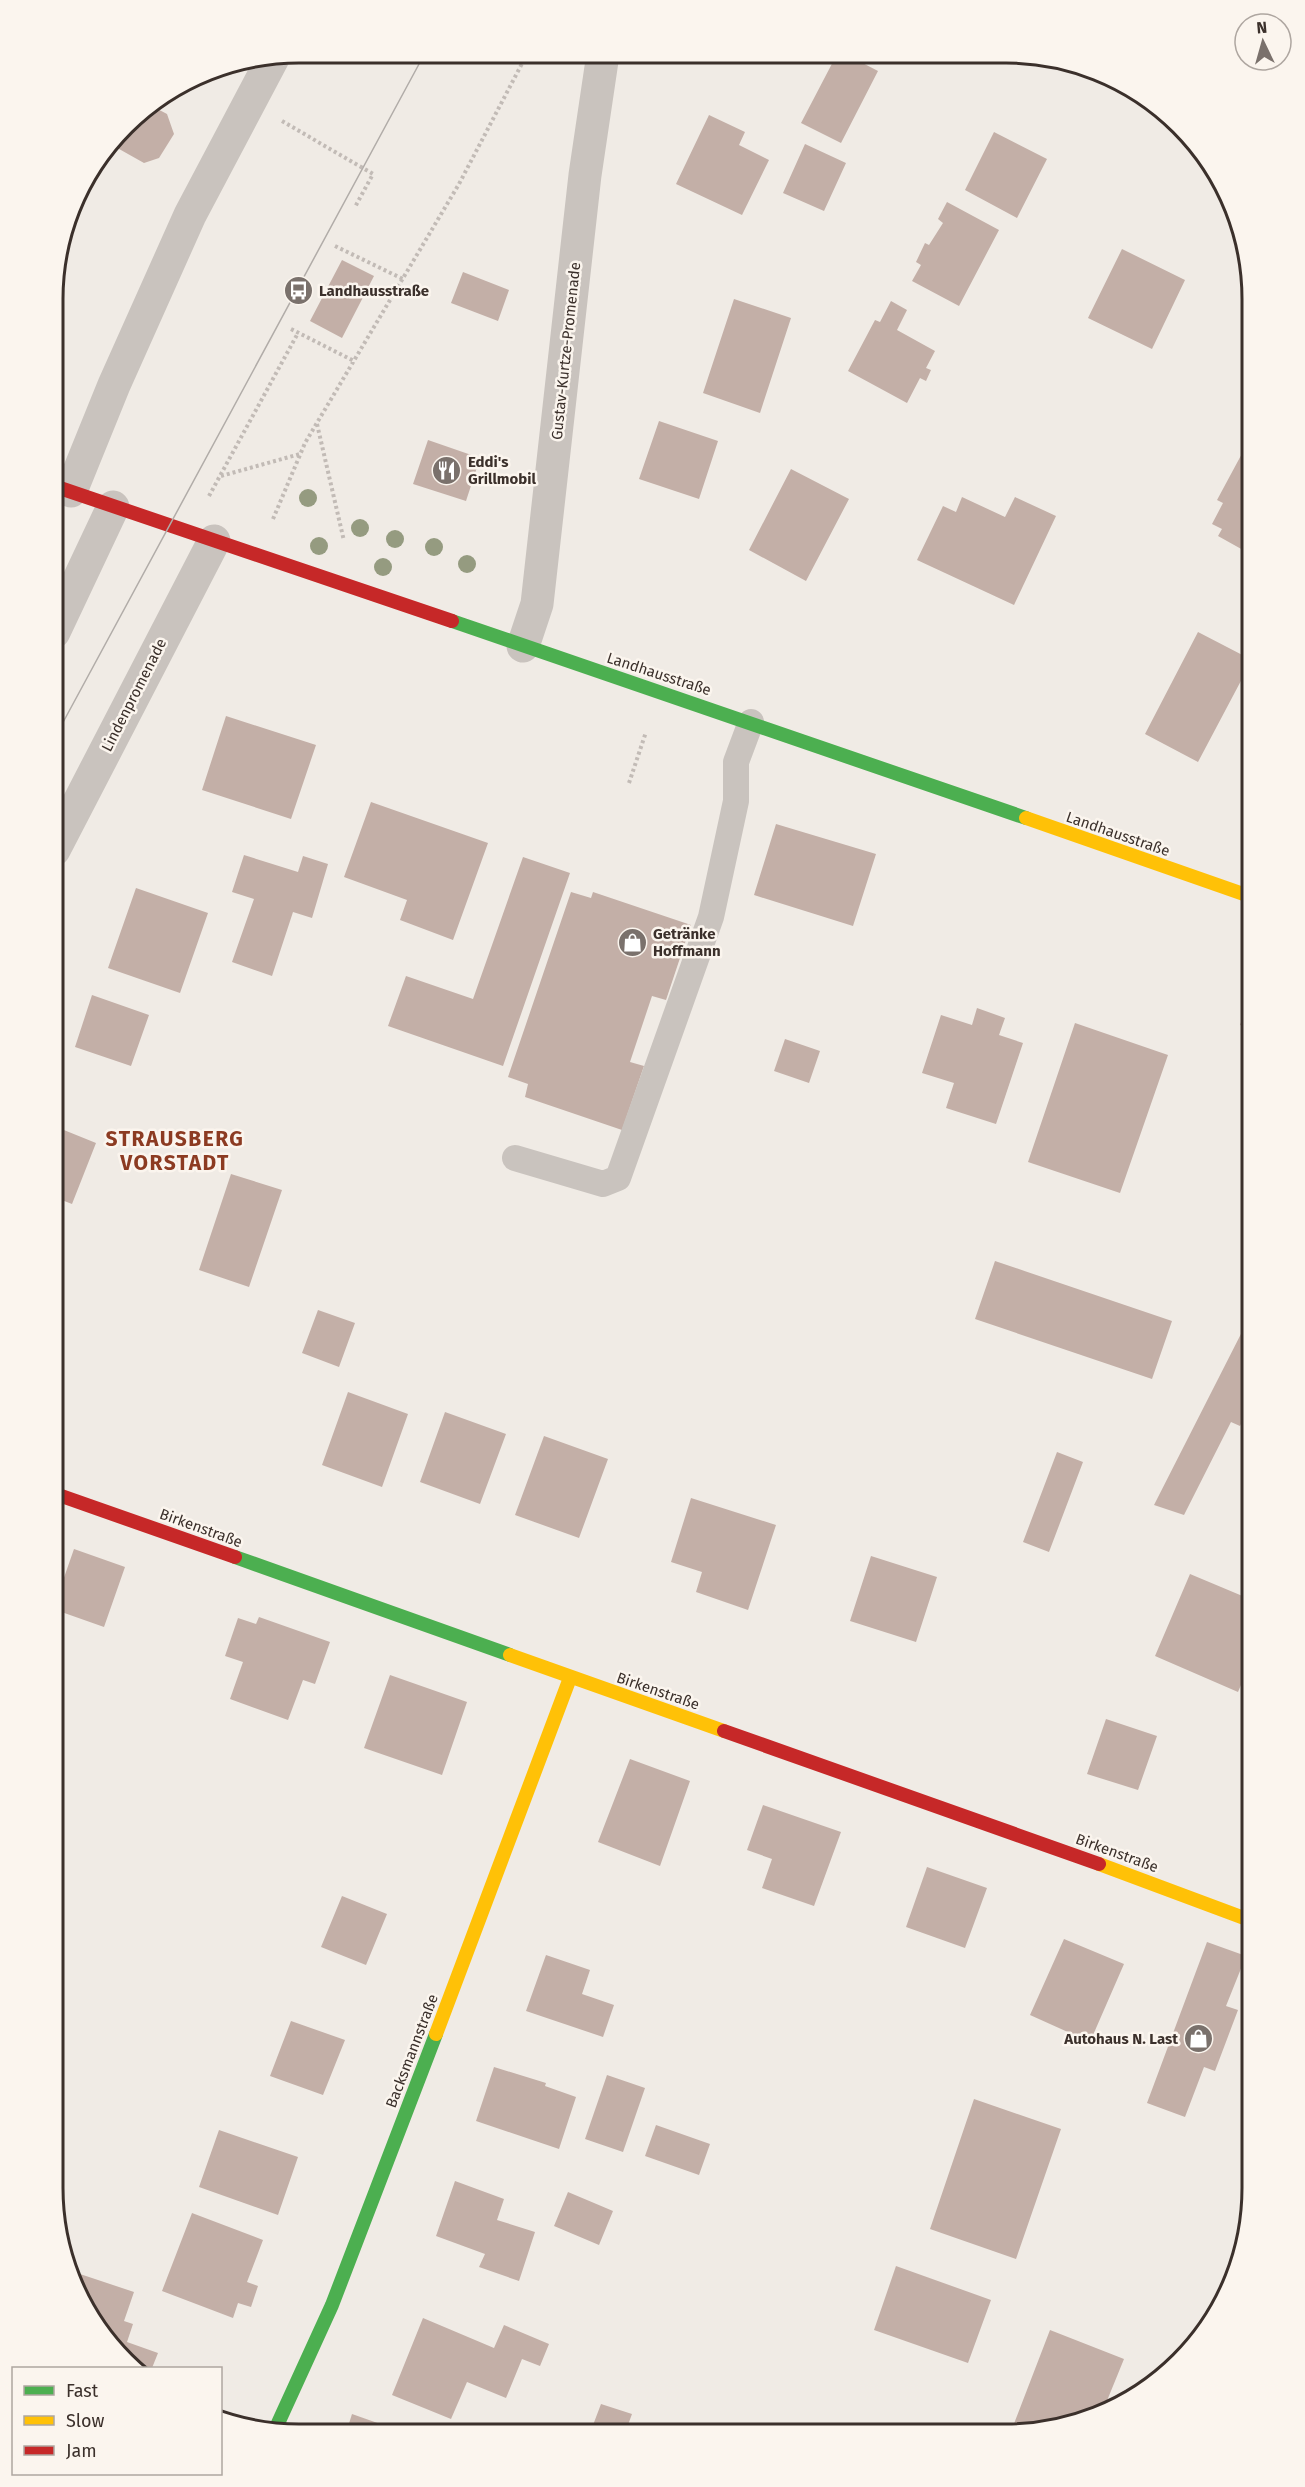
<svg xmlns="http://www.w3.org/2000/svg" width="1305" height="2487" font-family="'Fira Sans',sans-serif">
<rect width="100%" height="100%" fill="#f0ebe5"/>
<!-- building -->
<path fill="#c3afa7" d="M755 55H774L770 64Z
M836 56H849L878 71 841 143 801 123Z
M150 105 167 114 174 134 159 158 144 163 112 145 136 114Z
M709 115 745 132 739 145 769 160 742 215 676 184Z
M994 132 1047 159 1017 218 965 190Z
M805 144 846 163 824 211 783 193Z
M947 202 999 230 959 306 912 281 921 265 916 262 925 243 929 245 943 223 938 219Z
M1122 249 1185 280 1152 349 1088 318Z
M342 260 374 276 342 338 310 321Z
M463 272 509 290 498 321 451 303Z
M734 299 791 318 760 413 703 393Z
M891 301 907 310 897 330 935 351 926 368 931 370 926 381 920 378 907 403 848 371 875 320 880 322Z
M659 421 718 441 699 499 639 479Z
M1252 435V555L1218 536 1222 529 1212 524 1223 503 1217 500Z
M428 440 480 458 466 501 413 484Z
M791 469 849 499 806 581 749 550Z
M962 497 1005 517 1015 497 1056 516 1014 605 917 560 943 506 956 512Z
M1198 632 1252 660 1198 762 1145 734Z
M226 716 316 745 291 819 202 790Z
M371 802 488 843 453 940 400 920 407 900 344 877Z
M776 824 876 854 853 926 754 895Z
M244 855 298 872 303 856 328 864 312 918 293 912 272 976 232 962 254 899 232 892Z
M523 857 570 873 503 1066 388 1026 406 976 473 999Z
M136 888 208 913 180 993 108 968Z
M571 892 591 898 593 892 691 925 666 1000 652 996 630 1062 644 1066 622 1130 525 1097 528 1084 508 1077Z
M1252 991V1029L1240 1025Z
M92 995 149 1015 131 1066 75 1047Z
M977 1008 1005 1018 999 1035 1023 1043 996 1124 946 1108 954 1083 922 1073 941 1015 972 1025Z
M1075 1023 1168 1055 1120 1193 1028 1162Z
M785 1039 820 1051 809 1083 774 1071Z
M54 1126 96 1143 72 1204 54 1197Z
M231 1174 282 1190 249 1287 199 1270Z
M995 1261 1172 1321 1152 1379 975 1319Z
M318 1310 355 1323 339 1367 302 1353Z
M1245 1326 1252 1329V1402L1240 1426 1231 1422 1184 1515 1154 1505Z
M348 1392 408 1414 382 1487 322 1465Z
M445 1412 506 1434 480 1504 420 1482Z
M544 1436 608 1459 579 1538 515 1515Z
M1057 1452 1083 1462 1049 1552 1023 1542Z
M691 1498 776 1525 748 1610 696 1592 702 1572 671 1562Z
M74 1549 125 1567 104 1627 53 1609Z
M871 1556 937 1577 916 1642 850 1621Z
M1190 1574 1252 1600V1659L1238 1692 1155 1656Z
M259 1617 330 1642 315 1684 303 1680 288 1720 230 1699 243 1662 225 1656 238 1618 256 1624Z
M390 1675 467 1702 442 1775 364 1748Z
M1106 1719 1157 1736 1138 1790 1087 1774Z
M630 1759 690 1781 660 1866 598 1842Z
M763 1805 841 1832 814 1906 762 1888 772 1859 747 1850Z
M927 1867 987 1888 965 1948 906 1927Z
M342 1896 387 1914 366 1965 321 1947Z
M1064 1939 1124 1964 1090 2042 1030 2015Z
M1207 1942 1246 1956 1226 2006 1238 2010 1215 2071 1204 2067 1185 2117 1147 2103Z
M546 1955 590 1970 582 1994 614 2005 603 2037 526 2011Z
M291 2021 345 2040 323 2095 270 2076Z
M494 2067 546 2083 545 2086 576 2097 559 2149 476 2121Z
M607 2075 645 2088 623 2152 585 2139Z
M974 2099 1061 2129 1016 2259 930 2229Z
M656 2125 710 2144 699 2175 645 2156Z
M219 2130 298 2157 278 2215 199 2187Z
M455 2181 504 2199 497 2220 535 2232 519 2281 479 2267 485 2254 436 2236Z
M568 2192 613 2211 599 2245 554 2226Z
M192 2213 263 2240 247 2282 258 2286 251 2307 238 2303 233 2318 162 2291Z
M896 2266 991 2300 968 2363 874 2330Z
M80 2274 134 2292 124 2321 133 2324 127 2342 158 2353 152 2368H132L94 2325 97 2312 86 2308 76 2288Z
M423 2318 494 2348 504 2325 549 2344 540 2366 522 2359 506 2398 467 2382 451 2419 392 2395Z
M1050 2330 1124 2359 1102 2413 1085 2422 1010 2434Z
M601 2404 632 2414 625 2433H590Z
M352 2414 403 2432V2433H346Z"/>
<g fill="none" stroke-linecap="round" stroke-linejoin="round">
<!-- path -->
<path stroke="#c2bbb6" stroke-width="4" stroke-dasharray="3 3" stroke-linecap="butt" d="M282 121 373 174 355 207
M335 246 403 279
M291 329 354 361
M317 424 344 541
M221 476 300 454
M209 496 298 333
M273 519 305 443 459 184 527 54
M629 783 646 732"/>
<!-- lane -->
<path stroke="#c9c3be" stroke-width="26" d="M515 1158 603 1184 618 1178 711 917 736 801V762L751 722"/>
<!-- street -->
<path stroke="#c9c3be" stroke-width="33" d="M71 491 114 385 190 215 273 58
M54 632 113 507
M523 646 537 604 585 175 603 54
M54 850 214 541"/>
<!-- fast -->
<path stroke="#4caf50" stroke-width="14" d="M452 621 1026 818
M235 1557 510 1655
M274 2432 332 2305 436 2034"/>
<!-- slow -->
<path stroke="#ffc107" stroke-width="14" d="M1026 818 1252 897
M510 1655 724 1731
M1099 1864 1252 1921
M436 2034 570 1678"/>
<!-- jam -->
<path stroke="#c62828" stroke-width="14" d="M54 486 452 621
M53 1493 235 1557
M724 1731 1099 1864"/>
<!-- tram -->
<path stroke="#b1aca8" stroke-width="1.5" d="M54 739 425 53"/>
</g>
<!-- trees -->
<g fill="#959b80">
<circle cx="308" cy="498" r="9"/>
<circle cx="360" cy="528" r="9"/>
<circle cx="395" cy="539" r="9"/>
<circle cx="319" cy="546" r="9"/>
<circle cx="434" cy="547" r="9"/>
<circle cx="467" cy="564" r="9"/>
<circle cx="383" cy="567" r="9"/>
</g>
<!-- icons -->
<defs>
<symbol id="bus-disc" viewBox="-11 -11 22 22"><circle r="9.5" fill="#7a716c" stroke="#fbf5ee"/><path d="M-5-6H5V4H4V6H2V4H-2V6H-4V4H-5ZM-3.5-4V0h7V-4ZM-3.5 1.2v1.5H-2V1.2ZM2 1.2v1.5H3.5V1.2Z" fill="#fff"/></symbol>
<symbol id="restaurant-disc" viewBox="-11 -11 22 22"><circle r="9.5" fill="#7a716c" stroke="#fbf5ee"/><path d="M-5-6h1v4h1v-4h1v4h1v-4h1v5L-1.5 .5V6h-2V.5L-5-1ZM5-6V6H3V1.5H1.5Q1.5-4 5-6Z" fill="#fff"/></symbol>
<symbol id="shop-disc" viewBox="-11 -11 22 22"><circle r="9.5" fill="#7a716c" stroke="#fbf5ee"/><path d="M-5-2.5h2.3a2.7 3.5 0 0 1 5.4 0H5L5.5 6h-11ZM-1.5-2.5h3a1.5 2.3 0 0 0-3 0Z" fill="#fff"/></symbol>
</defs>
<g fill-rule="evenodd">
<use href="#bus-disc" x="282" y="274" width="33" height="33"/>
<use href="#restaurant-disc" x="430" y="454" width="33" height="33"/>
<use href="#shop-disc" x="616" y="926" width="33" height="33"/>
<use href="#shop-disc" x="1182" y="2022" width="33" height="33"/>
</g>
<g text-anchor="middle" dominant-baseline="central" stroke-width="5" stroke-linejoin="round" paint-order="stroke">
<!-- poi labels -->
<g font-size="15" font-weight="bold" fill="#3b302b" stroke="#fbf5ee" text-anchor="start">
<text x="319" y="291">Landhausstraße</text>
<text x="468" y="462">Eddi's<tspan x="468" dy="17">Grillmobil</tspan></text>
<text x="653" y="934">Getränke<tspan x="653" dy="17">Hoffmann</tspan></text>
<text x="1178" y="2039" text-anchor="end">Autohaus N. Last</text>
</g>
<!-- street labels -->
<g font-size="15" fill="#3b302b" stroke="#fbf5ee">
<text transform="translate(566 351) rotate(-84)">Gustav-Kurtze-Promenade</text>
<text transform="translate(659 674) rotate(18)">Landhausstraße</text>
<text transform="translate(134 695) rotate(-63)">Lindenpromenade</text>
<text transform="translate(1118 834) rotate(19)">Landhausstraße</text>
<text transform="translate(201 1528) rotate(20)">Birkenstraße</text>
<text transform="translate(658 1691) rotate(19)">Birkenstraße</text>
<text transform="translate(1117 1853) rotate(20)">Birkenstraße</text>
<text transform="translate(412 2051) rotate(-69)">Backsmannstraße</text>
</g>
<!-- district labels -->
<g font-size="21" font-weight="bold" letter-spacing="1.5" fill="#8c3b22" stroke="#fbf5ee">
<text x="175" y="1139">STRAUSBERG<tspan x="175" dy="24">VORSTADT</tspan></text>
</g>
</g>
<!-- crop -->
<path d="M0 0H1305V2487H0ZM299 63H1006A236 236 0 0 1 1242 299V2188A236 236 0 0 1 1006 2424H299A236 236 0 0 1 63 2188V299A236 236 0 0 1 299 63Z" fill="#fbf5ee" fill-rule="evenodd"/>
<path fill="none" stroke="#3b302b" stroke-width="3" d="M299 63H1006A236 236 0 0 1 1242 299V2188A236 236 0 0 1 1006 2424H299A236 236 0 0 1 63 2188V299A236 236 0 0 1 299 63Z"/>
<!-- legend -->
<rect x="12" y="2367" width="210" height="108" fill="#fbf5ee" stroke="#aea6a0" stroke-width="1.5"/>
<rect x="24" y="2386" width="30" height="9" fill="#4caf50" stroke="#aea6a0" stroke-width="1.5"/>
<text x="66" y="2397" font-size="18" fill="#3b302b">Fast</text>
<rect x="24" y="2416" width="30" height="9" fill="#ffc107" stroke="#aea6a0" stroke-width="1.5"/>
<text x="66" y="2427" font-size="18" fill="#3b302b">Slow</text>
<rect x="24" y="2446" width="30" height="9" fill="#c62828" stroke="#aea6a0" stroke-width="1.5"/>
<text x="66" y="2457" font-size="18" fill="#3b302b">Jam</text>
<!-- north arrow -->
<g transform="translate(1263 42) rotate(355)"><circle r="28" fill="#fbf5ee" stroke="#aea6a0" stroke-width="1.5"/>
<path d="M0-4.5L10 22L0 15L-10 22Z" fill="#7a716c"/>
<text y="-9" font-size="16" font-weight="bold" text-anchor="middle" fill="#3b302b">N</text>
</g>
</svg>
